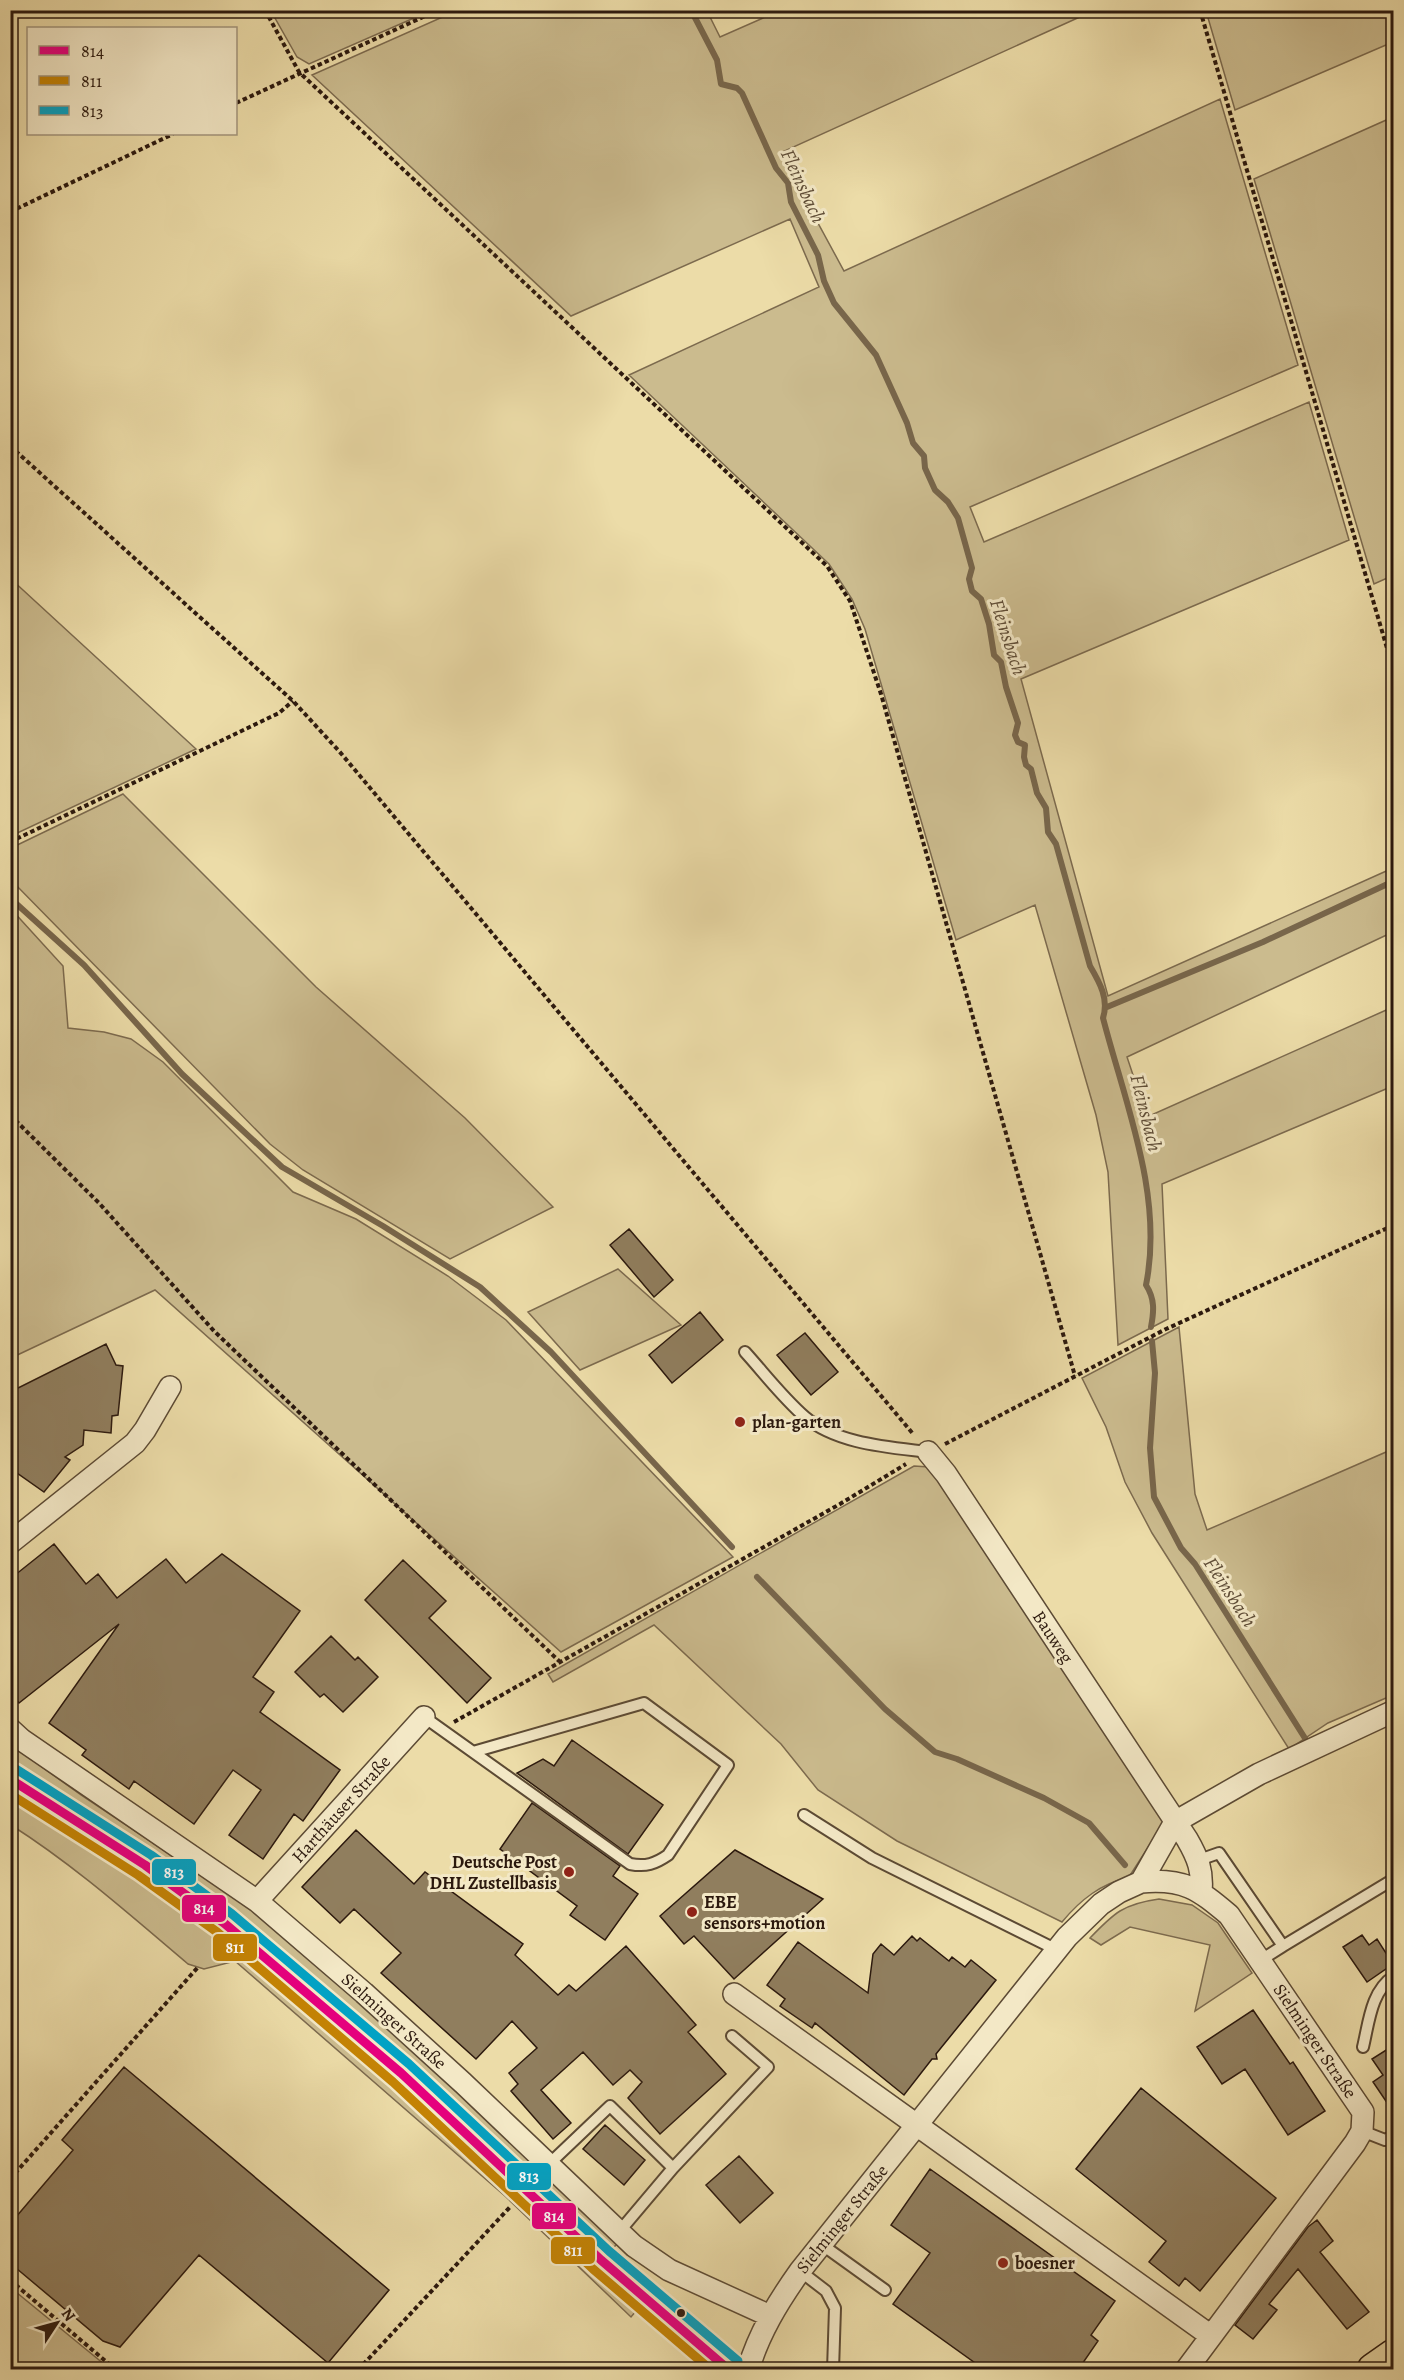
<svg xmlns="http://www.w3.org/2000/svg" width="1404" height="2380" font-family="Alegreya,serif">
<rect width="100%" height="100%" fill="#ecdca8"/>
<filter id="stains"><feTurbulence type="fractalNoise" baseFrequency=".00333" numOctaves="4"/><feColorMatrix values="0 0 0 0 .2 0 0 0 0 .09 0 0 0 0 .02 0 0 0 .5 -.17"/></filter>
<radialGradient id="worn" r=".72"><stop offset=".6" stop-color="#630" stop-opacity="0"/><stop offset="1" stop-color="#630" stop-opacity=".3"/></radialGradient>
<!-- green -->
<path fill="#cbbb8e" stroke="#7c6a4e" stroke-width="1.5" d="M271 11H430L309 64 297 57Z
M456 11H707L720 37 779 11H1093L780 153 844 271 1220 99 1298 365 970 507 984 542 1309 402 1349 540 1021 679 1108 996 1393 868V932L1127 1057 1147 1117 1393 1007V1086L1162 1184 1168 1319 1118 1345 1108 1172 1096 1115 1035 905 956 940 865 629 852 599 829 564 629 375 819 287 790 219 571 316 312 75Z
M1206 11H1393V42L1235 110Z
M1393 117 1394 575 1374 584 1254 179Z
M11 579 196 749 11 836H10Z
M123 794 316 987 465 1118 553 1207 450 1259 303 1170 270 1144 11 880V848Z
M11 909 63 966 68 1028 104 1032 131 1039 163 1062 293 1192 356 1219 448 1276 506 1320 733 1557 561 1652 155 1290 11 1358Z
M618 1269 681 1325 580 1370 528 1312Z
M1179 1327 1195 1494 1207 1530 1393 1449V1695L1328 1723 1289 1749 1152 1533 1125 1482 1106 1427 1082 1378Z
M914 1466 929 1467 1167 1818 1129 1877C1101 1884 1081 1899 1062 1922L897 1841 818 1790 781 1744 654 1625 553 1682 548 1674Z
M10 1744 81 1795 253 1910 397 2034 619 2242 612 2249C498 2143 387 2033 264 1938 183 1874 96 1819 11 1763Z
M10 1790 214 1927 578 2249 636 2311 631 2317 505 2196 235 1961 204 1969 188 1964C130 1915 74 1865 11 1825Z
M1159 1899 1192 1905 1218 1923 1252 1973 1195 2011 1210 1945 1130 1927 1101 1945 1090 1938C1114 1913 1123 1904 1159 1899Z
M10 2288H11L110 2369H11Z"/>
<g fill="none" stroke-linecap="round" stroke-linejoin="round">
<!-- stream -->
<path stroke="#78664b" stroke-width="6" d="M691 10 717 60 721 84 737 88 742 93 776 168 788 183 791 202 818 255 824 281 834 303 876 355 907 423 913 443 924 456 925 468 935 490 948 502 958 518 972 568 969 579 972 591 981 599 989 624 994 655 1001 662 1006 687 1018 723 1015 735 1018 742 1025 745 1024 757 1026 765 1031 769 1037 793 1046 808 1048 832 1056 844 1090 966C1100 983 1109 999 1103 1018 1125 1103 1164 1196 1146 1285 1155 1299 1154 1311 1151 1327
M10 898 84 965 182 1074 282 1167 383 1226 480 1287 551 1352 732 1547
M1107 1007 1263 942 1394 881
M1152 1341 1155 1373 1150 1448 1154 1497 1181 1548 1195 1564 1308 1743
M757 1577 885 1709 935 1752 957 1759 1044 1798 1089 1823 1125 1865"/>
</g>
<!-- building -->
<path fill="#907e5e" stroke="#2c190e" stroke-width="1.5" d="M629 1229 673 1280 654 1297 610 1245Z
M700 1312 723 1340 672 1383 649 1355Z
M805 1333 838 1372 811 1395 777 1355Z
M106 1344 116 1365 123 1366 118 1415 112 1416 111 1433 84 1430 83 1445 65 1457 70 1460 44 1492 10 1468V1392Z
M54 1544 86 1584 98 1574 117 1598 166 1559 186 1583 222 1554 300 1611 253 1677 274 1692 260 1712 340 1770 303 1821 294 1814 263 1859 229 1835 261 1790 233 1770 194 1824 134 1781 129 1789 82 1755 86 1750 49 1723 119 1624 19 1703 10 1692V1579Z
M403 1560 446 1601 429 1618 491 1678 467 1703 365 1600Z
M331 1636 355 1660 358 1657 378 1677 343 1712 324 1694 320 1697 295 1672Z
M572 1740 663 1805 628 1854 517 1773 543 1759 554 1766Z
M532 1803 620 1866 613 1876 638 1894 605 1940 570 1915 577 1906 500 1849Z
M356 1830 414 1884 425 1872 523 1944 515 1955 558 1995 569 1985 576 1991 626 1946 696 2025 688 2032 726 2074 660 2134 628 2098 642 2082 630 2070 613 2085 583 2052 541 2090 571 2123 553 2139 511 2091 518 2084 509 2073 537 2048 512 2021 476 2059 381 1973 401 1953 354 1909 340 1923 302 1887Z
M735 1850 823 1899 734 1979 694 1936 684 1944 660 1916Z
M1362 1935 1369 1945 1377 1939 1393 1964 1367 1982 1343 1947Z
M912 1936 917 1941 920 1938 949 1961 952 1957 965 1967 971 1960 996 1980 936 2054 937 2059H932L904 2095 815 2023 812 2028 780 2006 785 1999 767 1985 798 1942 868 1993 873 1954 881 1944 894 1955Z
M1253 2010 1290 2064 1293 2062 1325 2111 1288 2135 1245 2069 1222 2084 1197 2047Z
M1394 2045V2113L1373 2082 1383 2075 1372 2059Z
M124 2067 389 2290 328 2363 199 2255 120 2347 103 2341 10 2263V2224L73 2150 62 2140Z
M1141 2088 1276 2198 1200 2291 1185 2278 1179 2286 1149 2262 1166 2241 1076 2169Z
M605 2125 645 2160 624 2185 583 2149Z
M739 2156 773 2193 740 2223 706 2185Z
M930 2169 1115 2301 1091 2335 1098 2341 1078 2370H985L893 2304 930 2253 891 2225Z
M1317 2220 1333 2241 1320 2252 1369 2312 1347 2329 1298 2269 1269 2304 1277 2310 1253 2339 1235 2325 1308 2227Z"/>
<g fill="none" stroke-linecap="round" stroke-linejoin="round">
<defs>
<path id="lane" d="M745 1352C764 1373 783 1398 805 1417 837 1444 888 1447 928 1452
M424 1717 630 1864C646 1867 655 1864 668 1855L728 1765 644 1703 473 1752
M804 1815 872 1858 1057 1950
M1199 1860 1219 1853 1283 1946 1261 1960
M1283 1946 1394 1879
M1363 2047C1369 2022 1371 1991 1394 1976
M1362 2131 1385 2140 1394 2135
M548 2165 610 2106 673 2168 619 2232
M673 2168 768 2067 732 2036
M821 2244 885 2290
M800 2271 826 2291 835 2308 833 2370"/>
<path id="street" d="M928 1452 946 1474 1187 1839C1198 1858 1203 1871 1201 1892
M10 1543 135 1443 145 1430 170 1387
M10 1729 22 1740 257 1901 364 1993 463 2083 634 2246 669 2270 770 2316
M1175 1822 1259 1774 1394 1711
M1141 1882C1184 1878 1198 1889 1229 1915L1363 2112 1362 2131 1355 2143 1186 2370
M257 1901 424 1717
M734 1994 1211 2336
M748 2370C759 2333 778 2302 800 2271L1067 1937 1101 1904 1119 1892 1141 1882 1175 1822"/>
<path id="secondary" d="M10 1779 145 1865 224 1923 401 2073 601 2260 730 2370"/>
<path id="highway" d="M1374 2370 1394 2356"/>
</defs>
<!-- lane casing -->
<use href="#lane" stroke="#5c4a34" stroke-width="14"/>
<!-- street casing -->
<use href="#street" stroke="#5c4a34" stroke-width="24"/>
<!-- secondary casing -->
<use href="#secondary" stroke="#2c190e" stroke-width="33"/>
<!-- highway casing -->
<use href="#highway" stroke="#2c190e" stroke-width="36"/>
<!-- path -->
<path stroke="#2c190e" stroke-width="4" stroke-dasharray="4.5 3" stroke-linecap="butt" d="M265 10 299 72 827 566 850 601 881 694 1075 1376
M1200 10 1394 672
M236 103 438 10
M10 212 173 134
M10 446 293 701 339 751 914 1435
M10 842 279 713 293 701
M10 1115 99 1203 214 1331 559 1661
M945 1444 1166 1329 1394 1225
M454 1722 840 1504 906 1464
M10 2179 199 1966
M10 2280 116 2370
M358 2370 511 2206"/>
<!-- lane -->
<use href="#lane" stroke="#f3e8c6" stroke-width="10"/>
<!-- street -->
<use href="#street" stroke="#f3e8c6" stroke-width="21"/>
<!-- secondary -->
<use href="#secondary" stroke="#f3e8c6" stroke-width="30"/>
<!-- highway -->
<use href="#highway" stroke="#ecdca8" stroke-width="33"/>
<defs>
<path id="bus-1" d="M10 1779 145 1865 224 1923 401 2073 601 2260 729 2370"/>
<path id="bus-2" d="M10 1794 138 1875 217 1932 393 2082 593 2269 711 2370"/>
<path id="bus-3" d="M16 1769 151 1855 232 1914 409 2064 609 2251 738 2361"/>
</defs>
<!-- bus-1 casing -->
<use href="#bus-1" stroke="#f3e8c6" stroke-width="14"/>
<!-- bus-2 casing -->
<use href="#bus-2" stroke="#f3e8c6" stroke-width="14"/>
<!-- bus-3 casing -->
<use href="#bus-3" stroke="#f3e8c6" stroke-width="14"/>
<!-- bus-1 -->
<use href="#bus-1" stroke="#e5007d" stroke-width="9"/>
<!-- bus-2 -->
<use href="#bus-2" stroke="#c48304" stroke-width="9"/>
<!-- bus-3 -->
<use href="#bus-3" stroke="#02a2c4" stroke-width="9"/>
</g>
<!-- markers -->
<g fill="#8f2418" stroke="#f3e8c6" stroke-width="2">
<circle cx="740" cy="1422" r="6"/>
<circle cx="569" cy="1872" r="6"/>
<circle cx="692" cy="1912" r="6"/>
<circle cx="1003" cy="2263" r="6"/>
</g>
<circle fill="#2c190e" stroke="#f3e8c6" stroke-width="2" cx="681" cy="2313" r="5"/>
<g text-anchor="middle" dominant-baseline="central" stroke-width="6" stroke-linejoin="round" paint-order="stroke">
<!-- poi labels -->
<g font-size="18" font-weight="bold" fill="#2c190e" stroke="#f3e8c6" text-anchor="start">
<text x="752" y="1422">plan-garten</text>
<text x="557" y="1862" text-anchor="end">Deutsche Post<tspan x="557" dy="21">DHL Zustellbasis</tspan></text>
<text x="704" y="1902">EBE<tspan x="704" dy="21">sensors+motion</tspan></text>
<text x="1015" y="2263">boesner</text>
</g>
<!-- street labels -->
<g font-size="18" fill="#2c190e" stroke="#f3e8c6">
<text transform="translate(1053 1637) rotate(57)">Bauweg</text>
<text transform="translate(341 1809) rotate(-48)">Harthäuser Straße</text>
<text transform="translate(394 2021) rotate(42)">Sielminger Straße</text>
<text transform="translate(1315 2041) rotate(56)">Sielminger Straße</text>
<text transform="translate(842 2219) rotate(-51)">Sielminger Straße</text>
</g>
<!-- water labels -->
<g font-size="20" font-style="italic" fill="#5f4d37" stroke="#f3e8c6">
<text transform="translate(803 186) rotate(65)">Fleinsbach</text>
<text transform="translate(1008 637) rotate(72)">Fleinsbach</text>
<text transform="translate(1146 1113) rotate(76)">Fleinsbach</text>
<text transform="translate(1230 1592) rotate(57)">Fleinsbach</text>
</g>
</g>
<g stroke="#f3e8c6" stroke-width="2">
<rect x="151" y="1858" width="46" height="28" rx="6" fill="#02a2c4"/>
<rect x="181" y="1894" width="46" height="29" rx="6" fill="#e5007d"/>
<rect x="212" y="1933" width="46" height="29" rx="6" fill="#c48304"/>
<rect x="506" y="2162" width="46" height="29" rx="6" fill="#02a2c4"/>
<rect x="531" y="2202" width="46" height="28" rx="6" fill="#e5007d"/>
<rect x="550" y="2236" width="46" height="29" rx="6" fill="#c48304"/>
</g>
<g font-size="16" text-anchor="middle" font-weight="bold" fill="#fff">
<text x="174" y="1878">813</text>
<text x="204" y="1914">814</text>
<text x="235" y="1953">811</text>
<text x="529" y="2182">813</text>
<text x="554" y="2222">814</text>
<text x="573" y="2256">811</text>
</g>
<!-- margin -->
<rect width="1404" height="2380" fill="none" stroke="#ecdca8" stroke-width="36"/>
<rect x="12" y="12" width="1380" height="2356" fill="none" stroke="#2c190e" stroke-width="3"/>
<rect x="18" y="18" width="1368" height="2344" fill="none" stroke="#2c190e" stroke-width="1.5"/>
<!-- legend -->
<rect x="27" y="27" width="210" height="108" fill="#f3e8c6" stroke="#a3957c" stroke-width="1.5"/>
<rect x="39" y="46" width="30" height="9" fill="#e5007d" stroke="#a3957c" stroke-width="1.5"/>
<text x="81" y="57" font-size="18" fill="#2c190e">814</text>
<rect x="39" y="76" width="30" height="9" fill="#c48304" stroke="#a3957c" stroke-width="1.5"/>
<text x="81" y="87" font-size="18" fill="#2c190e">811</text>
<rect x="39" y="106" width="30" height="9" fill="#02a2c4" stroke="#a3957c" stroke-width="1.5"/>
<text x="81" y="117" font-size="18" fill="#2c190e">813</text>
<!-- north arrow -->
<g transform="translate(57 2323) rotate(54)" stroke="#f3e8c6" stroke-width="4.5" paint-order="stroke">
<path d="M0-4.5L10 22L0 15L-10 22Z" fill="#2c190e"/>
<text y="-9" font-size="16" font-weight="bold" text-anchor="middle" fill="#2c190e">N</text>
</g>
<rect width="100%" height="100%" filter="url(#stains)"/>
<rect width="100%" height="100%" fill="url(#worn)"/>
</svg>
